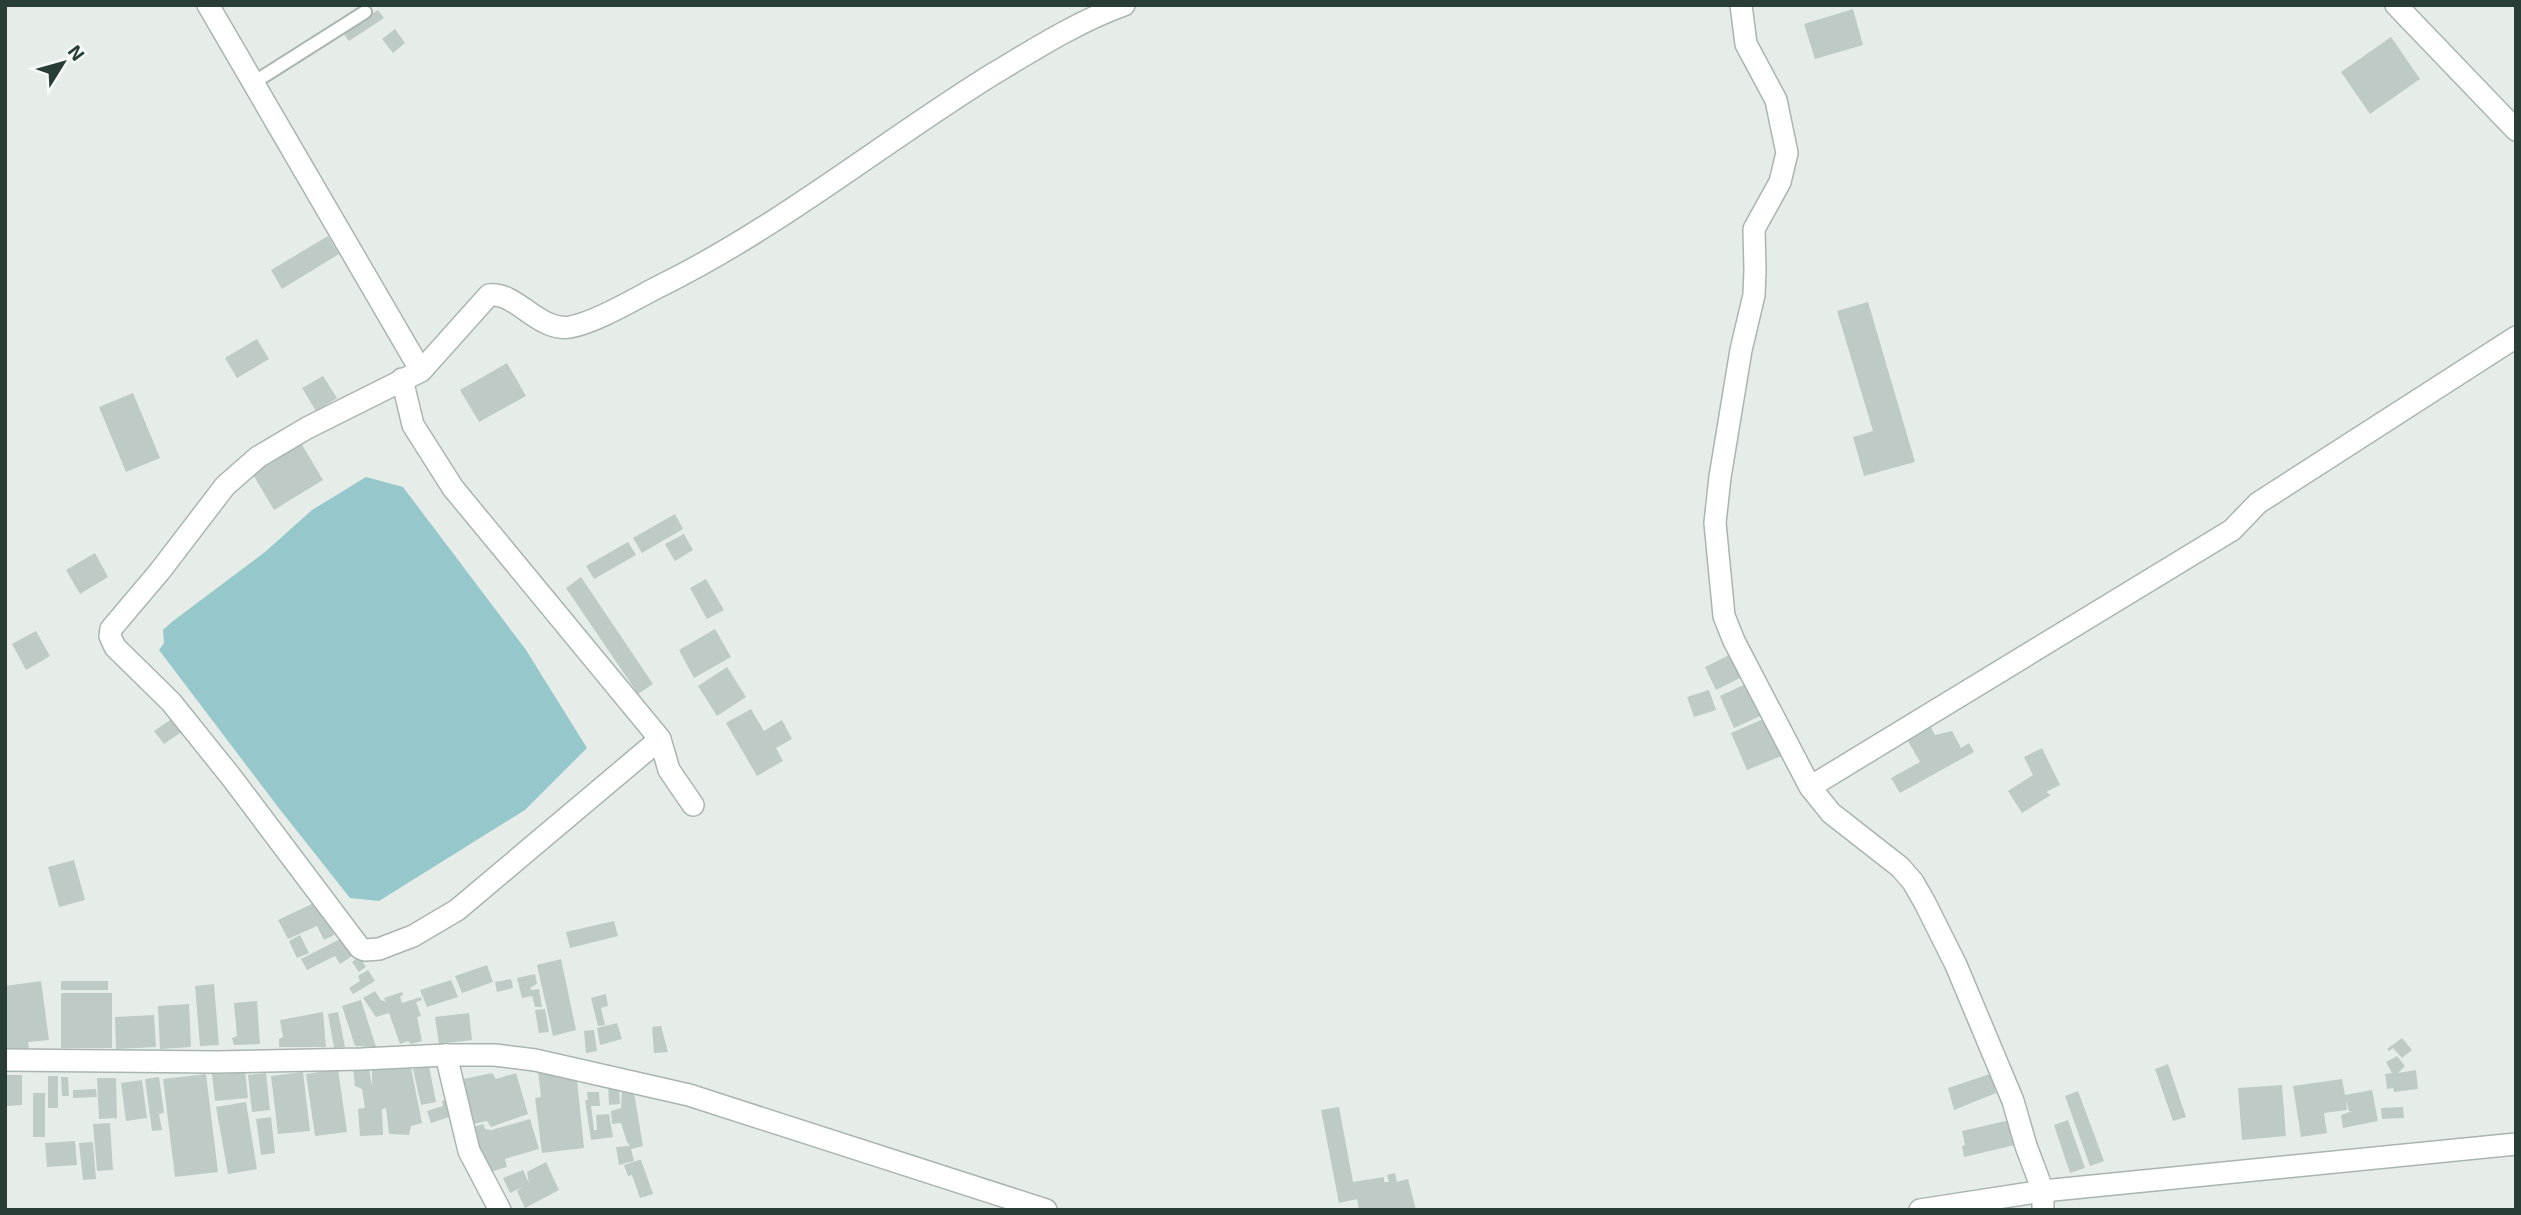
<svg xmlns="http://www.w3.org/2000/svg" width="2521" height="1215" font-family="'Exo 2',sans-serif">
<rect width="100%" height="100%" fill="#e6ede9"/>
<!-- water -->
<path fill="#95c7cb" d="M366 477 403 487 526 650 587 748 525 810 379 901 350 898 278 807 159 650 164 643 163 630 173 621 265 552 312 510Z"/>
<!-- building -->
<path fill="#becac5" d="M1853 9 1863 45 1815 59 1804 24Z
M378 10 384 18 349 41 343 33Z
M395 29 405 43 393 53 382 39Z
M2391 37 2420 79 2370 114 2341 72Z
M328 236 339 254 282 289 271 270Z
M1868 302 1915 462 1864 476 1853 437 1873 431 1837 311Z
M257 339 269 359 237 378 225 358Z
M507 363 526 396 479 422 460 390Z
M323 376 337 398 316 411 302 388Z
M133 393 160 458 126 472 99 407Z
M301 443 323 480 274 510 252 473Z
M675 514 683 529 642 553 633 538Z
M684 534 693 550 675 561 665 544Z
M628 542 636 555 594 579 586 566Z
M95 553 108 577 80 594 66 570Z
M581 577 653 684 638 694 566 588Z
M706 579 724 610 707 619 690 588Z
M715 629 731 657 694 678 679 650Z
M36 631 50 656 26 670 12 644Z
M1731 654 1742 677 1716 690 1705 667Z
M727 667 746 697 717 716 698 686Z
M1752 681 1767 713 1734 728 1720 696Z
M1709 690 1716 710 1694 717 1687 697Z
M751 709 764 731 782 720 792 739 776 748 783 761 757 776 726 723Z
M176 716 186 729 164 744 154 731Z
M1768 717 1784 755 1747 770 1731 733Z
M1927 720 1935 735 1952 731 1961 748 1969 743 1974 752 1900 793 1891 778 1920 762 1904 734Z
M2042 748 2060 785 2046 792 2051 795 2022 813 2008 791 2033 775 2024 757Z
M74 860 85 900 59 907 48 867Z
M318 901 334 935 324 940 317 926 288 939 278 920Z
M614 921 618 936 570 948 566 932Z
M300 935 309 953 297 958 289 941Z
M342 938 352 956 340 964 335 956 307 970 301 959Z
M359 957 366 967 359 972 352 962Z
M561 959 576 1030 553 1036 537 965Z
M487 965 493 982 462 993 455 976Z
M368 970 375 981 353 994 349 988 360 981 358 976Z
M535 974 537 984 530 988 531 990 539 989 542 1007H535L532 996 522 998 517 978Z
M511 979 513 988 497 992 495 982Z
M451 980 458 997 427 1007 420 990Z
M41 981 49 1040 28 1042 29 1049 5 1052V986Z
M61 981H108V990H61Z
M214 984 219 1045 200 1046 195 986Z
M375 991 381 1000 386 1002 384 998 402 992 403 995 400 996 402 1003 421 997 422 1000 416 1002 421 1016 417 1017 422 1041 411 1044 408 1041 400 1044 389 1013 376 1017 363 998Z
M61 993H112V1048H61Z
M606 994 608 1006 601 1008 605 1025 598 1026 591 998Z
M361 1000 376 1047 355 1046 342 1006Z
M257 1001 260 1044 234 1045 232 1038 237 1036 234 1003Z
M189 1004 191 1047 160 1049 158 1006Z
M545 1009 549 1032 539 1033 535 1010Z
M323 1012 326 1047H279V1039L283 1037 280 1020Z
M338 1012 345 1047 334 1048 328 1014Z
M469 1013 472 1040 439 1044 435 1017Z
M154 1015 156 1047 116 1049 115 1017Z
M617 1023 622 1039 600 1045 597 1028Z
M661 1026 668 1052 654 1053 652 1027Z
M594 1030 597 1051 586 1053 584 1031Z
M2402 1038 2412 1050 2402 1058 2393 1048 2389 1051 2387 1049Z
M2397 1056 2405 1066 2398 1073 2416 1070 2418 1089 2394 1092 2393 1088 2387 1089 2385 1074 2392 1073 2386 1062Z
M2168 1064 2186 1117 2173 1121 2155 1069Z
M399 1066 411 1068 422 1123 411 1126 409 1135 389 1134 386 1108 382 1109 383 1135 360 1136 358 1109 365 1108 362 1089 355 1086 353 1068H369L372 1086V1069H399Z
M429 1066 436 1102 421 1105 413 1069Z
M338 1069 347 1132 315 1136 306 1074Z
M245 1070 248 1098 215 1101 212 1074Z
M538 1071 577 1080 584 1148 542 1153 535 1098 541 1097Z
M303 1072 310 1131 278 1134 271 1076Z
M266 1073 270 1110 252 1112 248 1075Z
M492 1073 496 1079 516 1073 528 1114 491 1127 487 1121 468 1125 459 1080Z
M206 1074 218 1172 175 1177 163 1079Z
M1990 1074 1996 1093 1954 1110 1948 1088Z
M5 1075H22V1105L5 1106Z
M48 1076H58V1108H48Z
M61 1077H68L69 1096H62Z
M159 1077 164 1113 159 1114 162 1130 152 1131 145 1079Z
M97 1078H116L117 1118 99 1119Z
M2342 1079 2345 1095 2372 1090 2378 1121 2343 1128 2341 1115 2352 1111H2349L2346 1100 2347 1110 2324 1113 2327 1133 2301 1137 2293 1086Z
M142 1080 147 1118 126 1121 121 1083Z
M608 1085H619L620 1104 609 1105Z
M2282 1085 2286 1136 2242 1140 2238 1088Z
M622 1087H633L643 1146 631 1149 634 1161 619 1165 616 1147 630 1146 627 1142 621 1123 612 1124 611 1111 621 1108Z
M96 1089 97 1097 73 1098V1090Z
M2078 1091 2104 1161 2090 1166 2065 1096Z
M587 1092H599L600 1106H591L594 1130H597L596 1115 609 1114 613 1137 591 1140 585 1100H588Z
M33 1093H45V1137H33Z
M454 1098 459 1114 431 1123 427 1111 443 1106 442 1101Z
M246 1102 257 1169 228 1174 216 1107Z
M1339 1107 1353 1182 1384 1177V1182H1389L1387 1175 1395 1173 1397 1182 1408 1179 1416 1210H1359L1357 1199 1339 1203 1321 1110Z
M2403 1107 2404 1118 2382 1119 2381 1108Z
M271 1117 275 1153 261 1155 256 1119Z
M530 1119 539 1149 505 1159 507 1167 490 1172 467 1129 483 1124 485 1129 491 1130Z
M2010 1120 2015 1145 1964 1157 1962 1146 1965 1145 1962 1131Z
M2068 1120 2085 1168 2070 1173 2054 1125Z
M110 1123 113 1170 97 1171 93 1124Z
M75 1141 77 1165 47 1167 45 1143Z
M93 1142 96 1179 83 1180 79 1143Z
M639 1160H641L653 1194 640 1198 632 1175 628 1176 624 1165Z
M546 1162 559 1190 525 1208 517 1191 523 1187 510 1193 503 1178 523 1170 529 1183 527 1172Z"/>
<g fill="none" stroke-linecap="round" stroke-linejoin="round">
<defs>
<path id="service" d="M253 83 365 12"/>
<path id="minor" d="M208 5 421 371
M1741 5 1746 44 1776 100 1787 153 1780 182 1754 229 1755 270 1754 295 1741 350 1720 477 1715 523 1724 616 1734 641 1810 787 1831 813 1900 867 1913 882 1925 903 1956 965 2013 1101 2026 1146 2043 1191V1210
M2396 5 2516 130
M402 379 413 425 453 488 660 739 669 770 693 805
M660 739 457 910 413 936 379 949 365 950 360 948 232 778 171 702 115 647 110 636 111 629 160 571 225 486 258 457 307 428 421 371 489 295C516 291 538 332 570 327 597 322 636 298 662 285 779 227 882 143 993 74 1035 49 1077 22 1124 5
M1810 787 2232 530 2258 503 2516 337
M446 1055 469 1151 500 1210"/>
<path id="tertiary" d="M5 1060 216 1062 362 1059 446 1055H495L535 1060 689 1095 1046 1210
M1920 1210 2043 1191 2516 1144"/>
</defs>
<!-- service casing -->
<use href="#service" stroke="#a9b5af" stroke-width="16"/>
<!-- minor casing -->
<use href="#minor" stroke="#a9b5af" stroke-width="24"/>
<!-- tertiary casing -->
<use href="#tertiary" stroke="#a9b5af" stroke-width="24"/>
<!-- service -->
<use href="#service" stroke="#fff" stroke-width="12"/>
<!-- minor -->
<use href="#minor" stroke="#fff" stroke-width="21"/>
<!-- tertiary -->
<use href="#tertiary" stroke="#fff" stroke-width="21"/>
</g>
<!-- border -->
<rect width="2521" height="1215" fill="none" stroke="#273d35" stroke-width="14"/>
<!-- north arrow -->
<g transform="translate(63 63) rotate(53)" stroke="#f6faf8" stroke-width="5" paint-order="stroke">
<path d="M0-5L12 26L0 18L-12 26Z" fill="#273d35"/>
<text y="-10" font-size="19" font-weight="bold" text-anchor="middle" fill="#273d35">N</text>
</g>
</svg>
